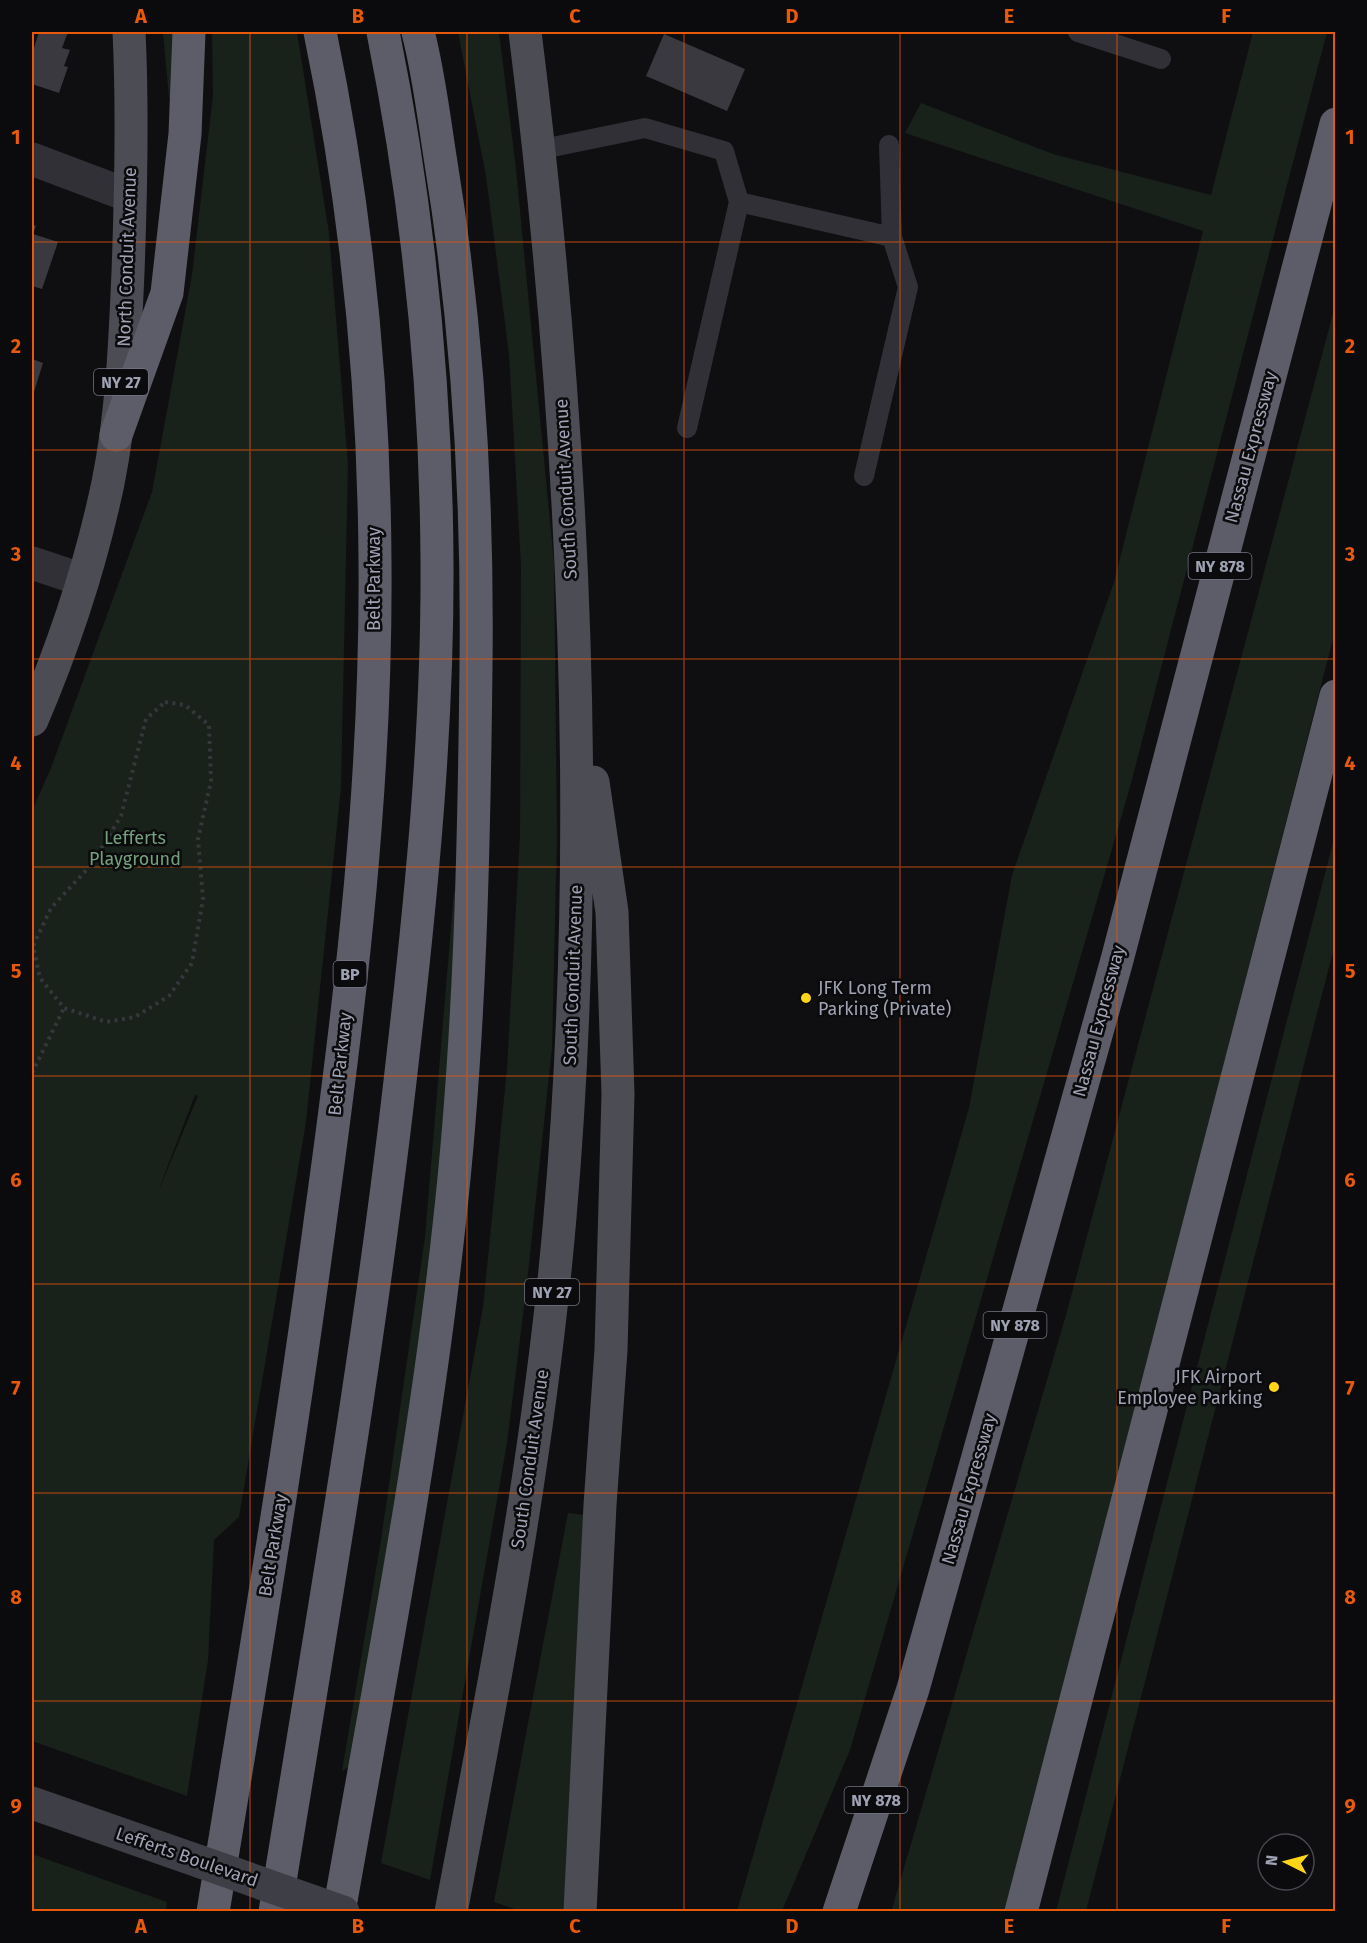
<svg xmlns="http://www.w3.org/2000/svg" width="1367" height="1943" font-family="'Fira Sans',sans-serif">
<rect width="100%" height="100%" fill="#0f0f11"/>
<!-- green -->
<path fill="#19211b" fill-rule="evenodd" d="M163 32H177V98H169Z
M212 32H297L329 233 348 464 341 788 306 1122 239 1517 214 1540 208 1660 187 1796 32 1741V811L51 768 152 492 192 275 213 95ZM195 1095 198 1096 160 1187V1186Z
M458 32H499L516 169 554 563 557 838 552 1048 527 1283 507 1443 430 1880 381 1863 483 1307 507 1069 520 836 521 565 509 354 486 176Z
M1253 32H1327L1130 787 850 1750 782 1911H737L969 1108 1012 875 1114 582 1203 231 905 133 921 103 1053 154 1211 195Z
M1335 306V631L1006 1911 891 1912 1066 1315Z
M1335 835V944L1086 1911H1056Z
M454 891 466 896 454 1150 354 1764 342 1771 381 1540 425 1237Z
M568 1513 586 1515 564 1911H520L494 1902Z
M32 1854 167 1902 166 1911H32Z"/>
<!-- building -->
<path fill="#39393f" d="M39 32H68L62 48 70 50 64 66 68 67 59 93 32 84V54Z
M664 34 745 69 727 111 646 76Z
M32 224 36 226 33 234 58 242 42 289 32 286Z
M32 359 43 363 34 392 32 391Z"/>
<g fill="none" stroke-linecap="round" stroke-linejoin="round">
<!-- path -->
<path stroke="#36373d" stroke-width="4" stroke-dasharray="3 4.5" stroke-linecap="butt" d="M165 702 185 705 209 725 211 781 198 839 203 899 192 963 169 996 135 1017 106 1022 64 1008 40 978 33 946 51 908 91 865 121 816 146 719Z
M32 1073 64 1008"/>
<!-- service -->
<path stroke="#303036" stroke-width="20" d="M1078 32 1161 59
M538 150 645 128 724 151 739 202 687 428
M739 202 892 237
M864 476 908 287 892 237 889 145"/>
<!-- minor -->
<path stroke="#303036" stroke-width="33" d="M32 159 130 196
M32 563 83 580"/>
<!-- secondary -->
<path stroke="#3e3f46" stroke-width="33" d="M32 1803 201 1862"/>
<!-- primary -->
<path stroke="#4c4c55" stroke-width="33" d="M32 720C64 645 91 564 108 483 122 414 125 342 128 272 131 192 133 112 129 32
M451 1912C495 1681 540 1451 560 1217 594 823 574 424 525 32
M580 1912 600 1505 611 1350 618 1094 612 912 593 782"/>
<!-- motorway -->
<path stroke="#5c5d68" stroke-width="33" d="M116 435 167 293 185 134 189 32
M213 1912C251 1680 290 1448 321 1215 351 999 377 780 375 561 374 384 356 205 320 32
M275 1912C321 1626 371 1342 403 1055 422 891 438 726 437 561 436 384 418 205 383 32
M339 1912C379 1684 424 1456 449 1226 470 1040 474 852 476 665 478 497 468 329 441 163 434 119 429 74 418 32
M839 1912 913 1689 1117 960 1336 124
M1021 1912 1336 696"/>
<!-- secondary-bridge -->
<path stroke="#3e3f46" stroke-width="33" d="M201 1862 343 1912"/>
</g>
<!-- grid -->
<path fill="none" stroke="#e8590c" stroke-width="1.5" stroke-opacity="0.55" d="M250 32V1912M467 32V1912M684 32V1912M900 32V1912M1117 32V1912M32 242H1336M32 450H1336M32 659H1336M32 867H1336M32 1076H1336M32 1284H1336M32 1493H1336M32 1701H1336"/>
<!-- markers -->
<g fill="#ffd519" stroke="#0b0a0c" stroke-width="2">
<circle cx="806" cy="998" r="6"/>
<circle cx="1274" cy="1387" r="6"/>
</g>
<g text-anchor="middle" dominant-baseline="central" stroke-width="5" stroke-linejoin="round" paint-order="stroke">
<!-- shield labels -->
<g fill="#0b0a0c" stroke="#737481" stroke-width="1.5">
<rect x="94" y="369" width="54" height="26" rx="4.5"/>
<rect x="1188.5" y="553" width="63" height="26" rx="4.5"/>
<rect x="333.5" y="961" width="33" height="26" rx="4.5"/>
<rect x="525" y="1279" width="54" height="26" rx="4.5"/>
<rect x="983.5" y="1312" width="63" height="26" rx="4.5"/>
<rect x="844.5" y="1787" width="63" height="26" rx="4.5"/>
</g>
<g font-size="16" font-weight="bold" fill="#9fa2b3">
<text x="121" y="382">NY 27</text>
<text x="1220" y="566">NY 878</text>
<text x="350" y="974">BP</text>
<text x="552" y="1292">NY 27</text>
<text x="1015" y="1325">NY 878</text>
<text x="876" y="1800">NY 878</text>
</g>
<!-- street labels -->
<g font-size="18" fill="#9fa2b3" stroke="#0b0a0c">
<text transform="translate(127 257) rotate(-88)">North Conduit Avenue</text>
<text transform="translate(1251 447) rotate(-75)">Nassau Expressway</text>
<text transform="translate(566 489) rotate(-93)">South Conduit Avenue</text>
<text transform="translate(374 579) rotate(-90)">Belt Parkway</text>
<text transform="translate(573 975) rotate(-88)">South Conduit Avenue</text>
<text transform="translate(1099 1021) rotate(-75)">Nassau Expressway</text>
<text transform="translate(340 1064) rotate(-84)">Belt Parkway</text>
<text transform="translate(530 1459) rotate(-82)">South Conduit Avenue</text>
<text transform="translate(969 1489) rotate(-74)">Nassau Expressway</text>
<text transform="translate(273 1545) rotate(-81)">Belt Parkway</text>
<text transform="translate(187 1857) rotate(19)">Lefferts Boulevard</text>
</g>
<!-- park labels -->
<g font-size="18" fill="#74a07d" stroke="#0b0a0c">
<text x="135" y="838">Lefferts<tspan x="135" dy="21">Playground</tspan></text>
</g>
<!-- poi labels -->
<g font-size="18" fill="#9fa2b3" stroke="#0b0a0c" text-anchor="start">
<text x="818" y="988">JFK Long Term<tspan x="818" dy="21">Parking (Private)</tspan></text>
<text x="1262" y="1377" text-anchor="end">JFK Airport<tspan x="1262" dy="21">Employee Parking</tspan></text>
</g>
</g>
<!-- border -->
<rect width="1367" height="1943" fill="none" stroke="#0b0a0c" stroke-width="66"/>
<!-- north arrow -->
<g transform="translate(1286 1862) rotate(276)"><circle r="28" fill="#0b0a0c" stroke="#46474f" stroke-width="1.5"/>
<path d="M0-4.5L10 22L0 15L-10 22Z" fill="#ffd519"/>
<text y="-9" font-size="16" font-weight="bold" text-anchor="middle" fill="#9fa2b3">N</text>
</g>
<rect x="33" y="33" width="1301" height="1877" fill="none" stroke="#e8590c" stroke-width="2"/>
<g font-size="20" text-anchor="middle" font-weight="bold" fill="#e8590c">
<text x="141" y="23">A</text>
<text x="358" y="23">B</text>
<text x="575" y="23">C</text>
<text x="792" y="23">D</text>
<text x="1009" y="23">E</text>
<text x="1226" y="23">F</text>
<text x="16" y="144">1</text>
<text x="1350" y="144">1</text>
<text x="16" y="353">2</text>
<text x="1350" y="353">2</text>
<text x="16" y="561">3</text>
<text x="1350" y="561">3</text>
<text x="16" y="770">4</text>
<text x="1350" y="770">4</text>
<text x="16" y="978">5</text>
<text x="1350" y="978">5</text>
<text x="16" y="1187">6</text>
<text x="1350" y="1187">6</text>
<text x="16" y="1395">7</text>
<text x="1350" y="1395">7</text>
<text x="16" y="1604">8</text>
<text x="1350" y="1604">8</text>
<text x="16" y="1813">9</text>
<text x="1350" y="1813">9</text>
<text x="141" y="1933">A</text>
<text x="358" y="1933">B</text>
<text x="575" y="1933">C</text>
<text x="792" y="1933">D</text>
<text x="1009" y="1933">E</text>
<text x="1226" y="1933">F</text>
</g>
</svg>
